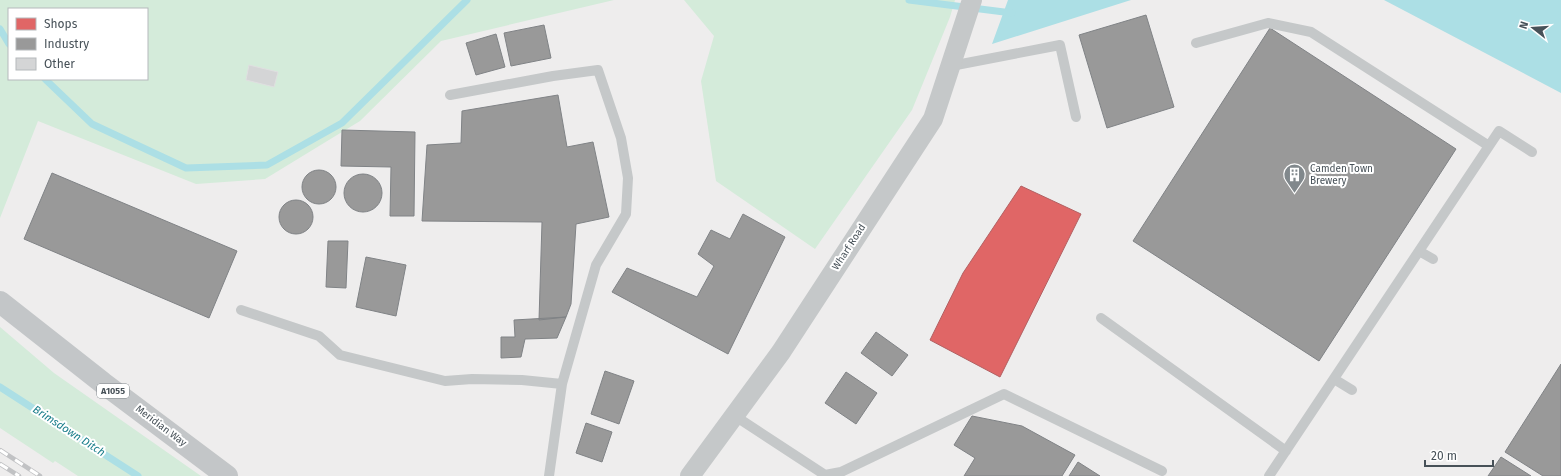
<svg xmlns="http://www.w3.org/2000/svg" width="1561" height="476" font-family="'Fira Sans',sans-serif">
<rect width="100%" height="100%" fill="#eeeded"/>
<!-- green -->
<path fill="#d4ebda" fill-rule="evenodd" d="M0 0H614L441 41 360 121 265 179 196 184 38 121 0 218ZM9 9H147V79H9Z
M684 0H955L950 17 912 110 815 249 716 181 701 81 714 36Z
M0 327 54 373 201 476H78L55 461 53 463 0 428Z"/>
<!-- water -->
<path fill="#acdfe5" d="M1008 0H1131L992 44Z
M1384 0H1561V93Z"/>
<!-- shops -->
<path fill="#e06666" stroke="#b26062" d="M1021 186 1081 214 1000 377 930 340 963 273Z"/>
<!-- industry -->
<path fill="#999" stroke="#808386" d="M1146 15 1174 107 1107 128 1079 35Z
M544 25 551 58 511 66 504 33Z
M1270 28 1456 149 1319 361 1133 241Z
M496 34 505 67 476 75 466 43Z
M558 95 567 147 593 142 609 217 576 224 571 304 566 317 539 320 542 222 422 221 427 145 461 143 462 111Z
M342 130 415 132 414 216H390L391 167 341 166Z
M302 187a17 17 0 1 1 34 0a17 17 0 1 1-34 0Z
M52 173 237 251 209 318 24 239Z
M344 193a19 19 0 1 1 38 0a19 19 0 1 1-38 0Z
M279 217a17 17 0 1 1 34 0a17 17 0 1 1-34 0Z
M743 214 785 237 728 354 612 292 627 268 697 297 714 266 698 254 711 230 730 239Z
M328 241H348L346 288 326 287Z
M366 257 406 265 396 316 356 307Z
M566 317 557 338 525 339 521 357 501 358V337H515L514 320Z
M876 332 908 355 892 376 861 353Z
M1561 364V476H1543L1505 452Z
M605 371 634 381 619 424 591 414Z
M846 372 877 393 856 424 825 403Z
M972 416 1022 426 1075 455 1062 476H964L975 458 954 445Z
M586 423 612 432 602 462 576 453Z
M1501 457 1531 476H1488Z
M1078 462 1100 476H1069Z"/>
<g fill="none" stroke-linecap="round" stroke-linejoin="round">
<!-- stream -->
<path stroke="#acdfe5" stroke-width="7" d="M909 0 1012 13
M0 29 9 44
M45 79 92 124 186 168 267 165 342 123 467 0
M0 387 138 476"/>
</g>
<!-- building -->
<path fill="#d4d5d6" stroke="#dfdfe0" d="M249 65 278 72 274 87 246 80Z"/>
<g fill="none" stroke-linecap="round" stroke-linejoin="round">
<!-- lane -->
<path stroke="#c5c8c9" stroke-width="10" d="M1196 43 1268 23 1311 32 1489 146
M951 66 1060 45 1076 117
M450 95 553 76 598 70 621 138 628 178 626 214 596 265 562 384 549 476
M1419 251 1433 259
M241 310 319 336 340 355 445 381 472 379 522 380 562 384
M1101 318 1286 451
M1334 379 1352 390
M735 416 825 475 841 472 1004 394 1162 471
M1269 476 1499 131 1532 152"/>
<!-- street -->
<path stroke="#c5c8c9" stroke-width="20" d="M690 476 781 352 933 119 972 0"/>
<!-- primary -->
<path stroke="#c3c6c8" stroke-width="22" d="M0 302 103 383 227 476"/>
<defs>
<path id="rail" d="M0 450 40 476
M0 464 19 476"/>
</defs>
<!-- rail casing -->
<use href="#rail" stroke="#c1c2c4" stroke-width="4.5"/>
<!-- rail -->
<use href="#rail" stroke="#fff" stroke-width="3" stroke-dasharray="9" stroke-linecap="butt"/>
</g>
<!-- icons -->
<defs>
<symbol id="building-pin" viewBox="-11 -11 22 30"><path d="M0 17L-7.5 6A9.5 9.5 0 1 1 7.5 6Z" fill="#81888c" stroke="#fff"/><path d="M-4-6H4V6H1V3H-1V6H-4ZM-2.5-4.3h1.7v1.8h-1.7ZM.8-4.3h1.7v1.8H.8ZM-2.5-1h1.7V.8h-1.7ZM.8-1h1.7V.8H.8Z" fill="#fff"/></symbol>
</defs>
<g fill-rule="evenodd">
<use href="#building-pin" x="1282" y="162" width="25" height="34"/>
</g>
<g text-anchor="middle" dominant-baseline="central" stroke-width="4" stroke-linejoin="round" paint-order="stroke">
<!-- shield labels -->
<rect fill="#fff" stroke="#7e858a" stroke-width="1" x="97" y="384" width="32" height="14" rx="3"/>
<g font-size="9" font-weight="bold" fill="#475158">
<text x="113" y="391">A1055</text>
</g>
<!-- poi labels -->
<g font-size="10" fill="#475158" stroke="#fff" text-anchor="start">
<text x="1310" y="169">Camden Town<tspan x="1310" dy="12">Brewery</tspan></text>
</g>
<!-- street labels -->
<g font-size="10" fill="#475158" stroke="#fff">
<text transform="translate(849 247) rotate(-57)">Wharf Road</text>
<text transform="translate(161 426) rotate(37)">Meridian Way</text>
</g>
<!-- water labels -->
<g font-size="11" font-style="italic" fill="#197d8a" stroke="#fff">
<text transform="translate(69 431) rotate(33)">Brimsdown Ditch</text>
</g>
</g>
<!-- legend -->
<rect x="8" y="8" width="140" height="72" fill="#ffffff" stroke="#b5b9bc"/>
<rect x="16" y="18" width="20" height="12" fill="#e06666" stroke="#b5b9bc"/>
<text x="44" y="28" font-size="12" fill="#475158">Shops</text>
<rect x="16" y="38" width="20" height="12" fill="#999999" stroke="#b5b9bc"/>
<text x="44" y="48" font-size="12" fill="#475158">Industry</text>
<rect x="16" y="58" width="20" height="12" fill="#d4d5d6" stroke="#b5b9bc"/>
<text x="44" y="68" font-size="12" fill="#475158">Other</text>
<!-- north arrow -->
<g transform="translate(1533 28) rotate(287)" stroke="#ffffff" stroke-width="3" paint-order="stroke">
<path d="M0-3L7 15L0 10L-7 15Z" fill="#475158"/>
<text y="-6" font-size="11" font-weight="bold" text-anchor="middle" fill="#475158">N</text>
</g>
<!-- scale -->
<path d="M1425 460v6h68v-6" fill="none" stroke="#475158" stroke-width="2"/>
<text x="1431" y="460" font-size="12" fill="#475158" stroke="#ffffff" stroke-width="3" paint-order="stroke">20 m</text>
</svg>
